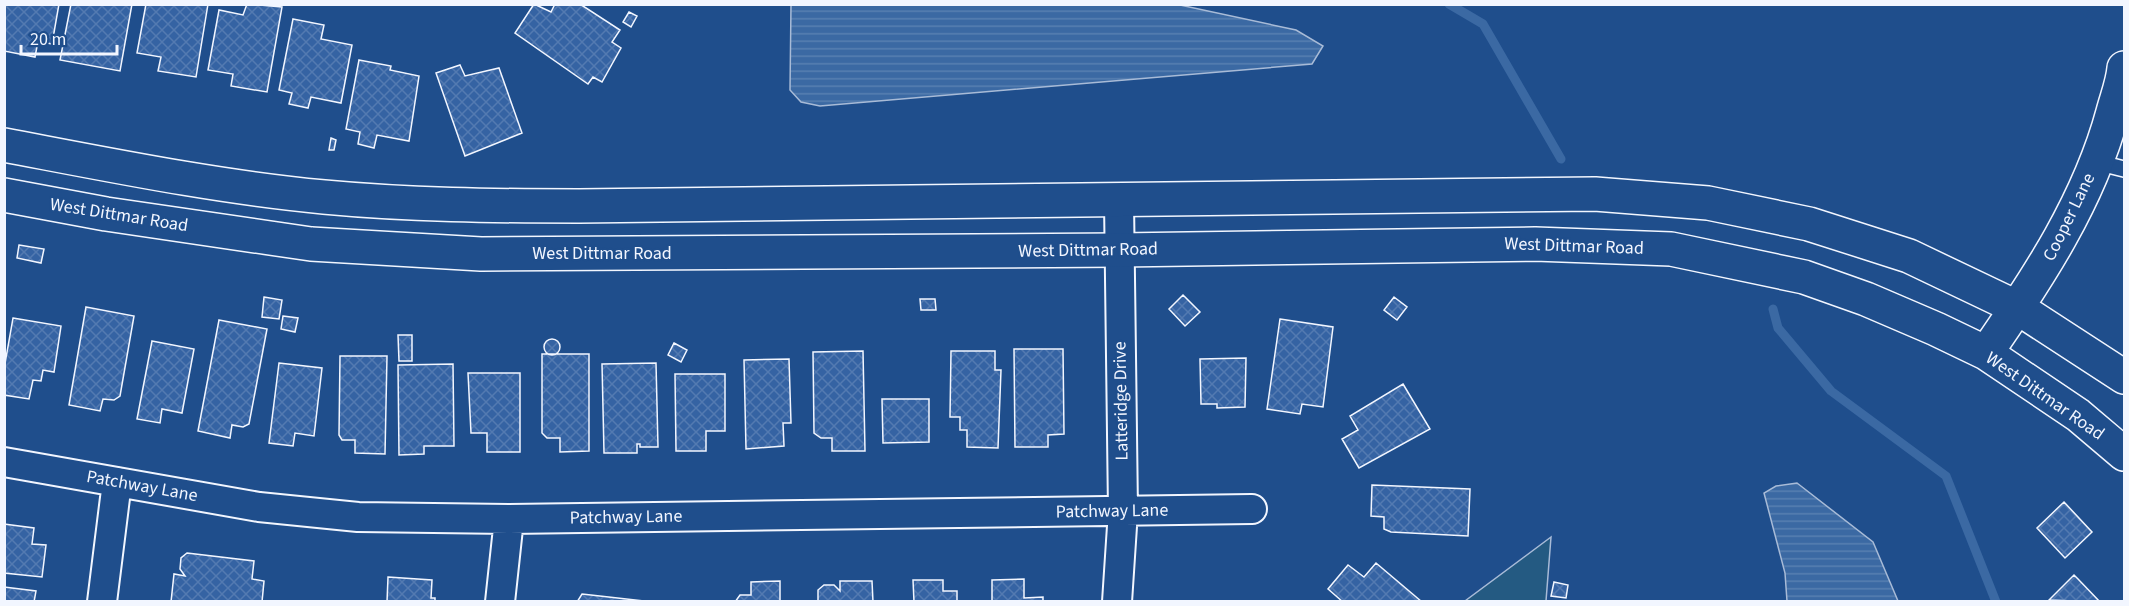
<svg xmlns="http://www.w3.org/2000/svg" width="2129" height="606" font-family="'Source Sans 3',sans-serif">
<defs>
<pattern id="water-rules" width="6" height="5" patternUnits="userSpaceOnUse" patternTransform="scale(1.5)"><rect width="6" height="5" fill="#3b69a3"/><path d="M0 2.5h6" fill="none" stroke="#587fb1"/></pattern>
<pattern id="building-cross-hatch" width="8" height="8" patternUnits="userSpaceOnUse" patternTransform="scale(1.5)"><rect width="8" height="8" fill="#3563a3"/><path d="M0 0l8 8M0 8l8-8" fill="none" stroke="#537ab1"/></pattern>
</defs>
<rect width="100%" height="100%" fill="#1f4e8c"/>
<!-- green -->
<path fill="#245a82" stroke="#a8bbd7" stroke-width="1.5" d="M1551 537 1546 601H1465Z"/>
<!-- water -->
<path fill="url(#water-rules)" stroke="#a8bbd7" stroke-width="1.5" d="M791 5H1180L1296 30 1323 46 1312 64 820 106 801 102 790 90Z
M1797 483 1873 542 1898 601H1787L1785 573 1764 493 1776 486Z"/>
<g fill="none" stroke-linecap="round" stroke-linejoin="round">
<!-- stream -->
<path stroke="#3b69a3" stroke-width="9" d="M1449 4 1483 24 1561 159
M1773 309 1778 328 1831 391 1946 476 1996 602"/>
</g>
<!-- building -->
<path fill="url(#building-cross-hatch)" stroke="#f2f6ff" stroke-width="1.5" d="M4 4H59L52 44 38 41 35 57 4 51Z
M71 4H132L120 71 60 60Z
M146 4H208L196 77 158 71 161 57 137 53Z
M247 4 282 7 267 92 231 86 233 74 208 70 219 10 243 15Z
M534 4 551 12 555 4H580L620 30 612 42 621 48 602 82 593 77 588 84 515 33Z
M629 12 637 16 631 27 623 22Z
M293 19 324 25 321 39 352 45 341 103 311 97 308 108 289 104 292 93 279 90Z
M359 60 391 66 390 70 419 76 409 141 377 135 374 148 358 144 360 132 346 129Z
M460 65 465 76 499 68 522 133 465 156 436 73Z
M331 138 336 140 334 150H329Z
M19 245 44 249 41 263 17 258Z
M1183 295 1200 312 1185 326 1169 309Z
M264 297 282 300 279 319 262 317Z
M1394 297 1407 307 1397 320 1384 310Z
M920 299H935L936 310H921Z
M86 307 134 316 120 396 114 400 103 399 100 411 69 405Z
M283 316 298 318 295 332 281 329Z
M13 318 61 326 54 372 43 370 41 381 33 380 29 399 4 395V369Z
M1280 319 1333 327 1323 407 1302 404 1300 414 1267 409Z
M219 320 267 329 249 424 243 427 232 425 230 438 198 431Z
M398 335H412V361H399Z
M544 347a8 8 0 1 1 16 0a8 8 0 1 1-16 0Z
M152 341 194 349 182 413 162 409 160 423 137 419Z
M674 343 687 350 681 362 668 355Z
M1014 349H1063L1064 434 1048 435V447H1015Z
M863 351 865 451H832V438H821L814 433 813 352Z
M951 351H995V370H1001L998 448 967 447V430H960V417H950Z
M542 354H589V451L560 452V438H547L542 433Z
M340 356H387L385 454 355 453V440H342L339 435Z
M1246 358 1245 407 1217 408V404H1201L1200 359Z
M789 359 791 423H783L784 446 746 449 744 360Z
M279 363 322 368 314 436 295 433 293 446 269 443Z
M656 363 658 447H640V444H637V453H604L602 364Z
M453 364 454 446H424V454L399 455 398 365Z
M468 373H520V452H487V433H471Z
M675 374H725V431H706V451H676Z
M1403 384 1430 429 1359 468 1342 439 1358 430 1350 416Z
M882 399H929V442L883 443Z
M1372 485 1470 489 1468 536 1391 532 1384 529V517L1371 516Z
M2064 502 2092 532 2065 558 2037 528Z
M4 524 34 528 32 544 46 545 42 577 4 573Z
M187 553 254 561 252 579 264 581 262 602H171L174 574 185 576 180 569 181 558Z
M1376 563 1422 602H1343L1328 589 1348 565 1364 577Z
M2074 575 2078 579 2100 602 2049 600Z
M388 577 432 580 431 598H435V602H387Z
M1024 579V598L1043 597V602H992V580Z
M913 580H943V591H957V602H914Z
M780 581V602H735L740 595H751V582Z
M840 581H872L873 602H818V590L824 585H834L840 591Z
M1554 582 1568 585 1566 598 1551 596Z
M4 587 36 591 34 602H4Z
M582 594 653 602H577Z"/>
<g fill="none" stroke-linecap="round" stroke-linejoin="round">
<defs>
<path id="service" d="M2096 162 2124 169"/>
<path id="minor" d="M4 462 259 507 358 517 509 519 1252 509
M102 602 117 482
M500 602 509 519
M1117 602 1123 511 1119 201"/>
<path id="tertiary" d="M4 145C110 165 217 187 324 197 409 205 494 206 579 206L1595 194 1708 203 1809 224 1909 256 2018 308 2124 377
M4 195 106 214 311 244 481 254 1120 250 1535 244 1671 249 1804 277 1866 299 1936 329 1986 353 2078 415 2124 454
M1986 353C2038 278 2089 201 2113 112 2117 97 2123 82 2124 68"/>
</defs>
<!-- service casing -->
<use href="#service" stroke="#f2f6ff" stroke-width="18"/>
<!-- minor casing -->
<use href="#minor" stroke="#f2f6ff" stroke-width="32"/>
<!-- tertiary casing -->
<use href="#tertiary" stroke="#f2f6ff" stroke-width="36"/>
<!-- service -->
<use href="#service" stroke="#1f4e8c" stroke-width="15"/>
<!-- minor -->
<use href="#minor" stroke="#1f4e8c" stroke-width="28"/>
<!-- tertiary -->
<use href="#tertiary" stroke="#1f4e8c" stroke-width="33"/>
</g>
<g text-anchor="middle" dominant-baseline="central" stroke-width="4.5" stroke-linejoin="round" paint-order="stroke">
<!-- street labels -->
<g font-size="18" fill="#f2f6ff" stroke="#1f4e8c">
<text transform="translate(119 215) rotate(9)">West Dittmar Road</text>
<text transform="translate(2069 217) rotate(-64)">Cooper Lane</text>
<text transform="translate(1574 246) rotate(2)">West Dittmar Road</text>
<text transform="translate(1088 250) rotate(-1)">West Dittmar Road</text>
<text x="602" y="253">West Dittmar Road</text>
<text transform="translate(2045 396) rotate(35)">West Dittmar Road</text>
<text transform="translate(1121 401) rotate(-91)">Latteridge Drive</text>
<text transform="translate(142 486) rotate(10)">Patchway Lane</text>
<text transform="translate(1112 511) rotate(-1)">Patchway Lane</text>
<text transform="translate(626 517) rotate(-1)">Patchway Lane</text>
</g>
</g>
<!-- border -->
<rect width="2129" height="606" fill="none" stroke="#f2f6ff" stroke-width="12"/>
<!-- scale -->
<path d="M21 45v9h96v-9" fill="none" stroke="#f2f6ff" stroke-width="3"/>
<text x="30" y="45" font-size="18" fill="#f2f6ff" stroke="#1f4e8c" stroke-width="4.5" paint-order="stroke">20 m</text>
</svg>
